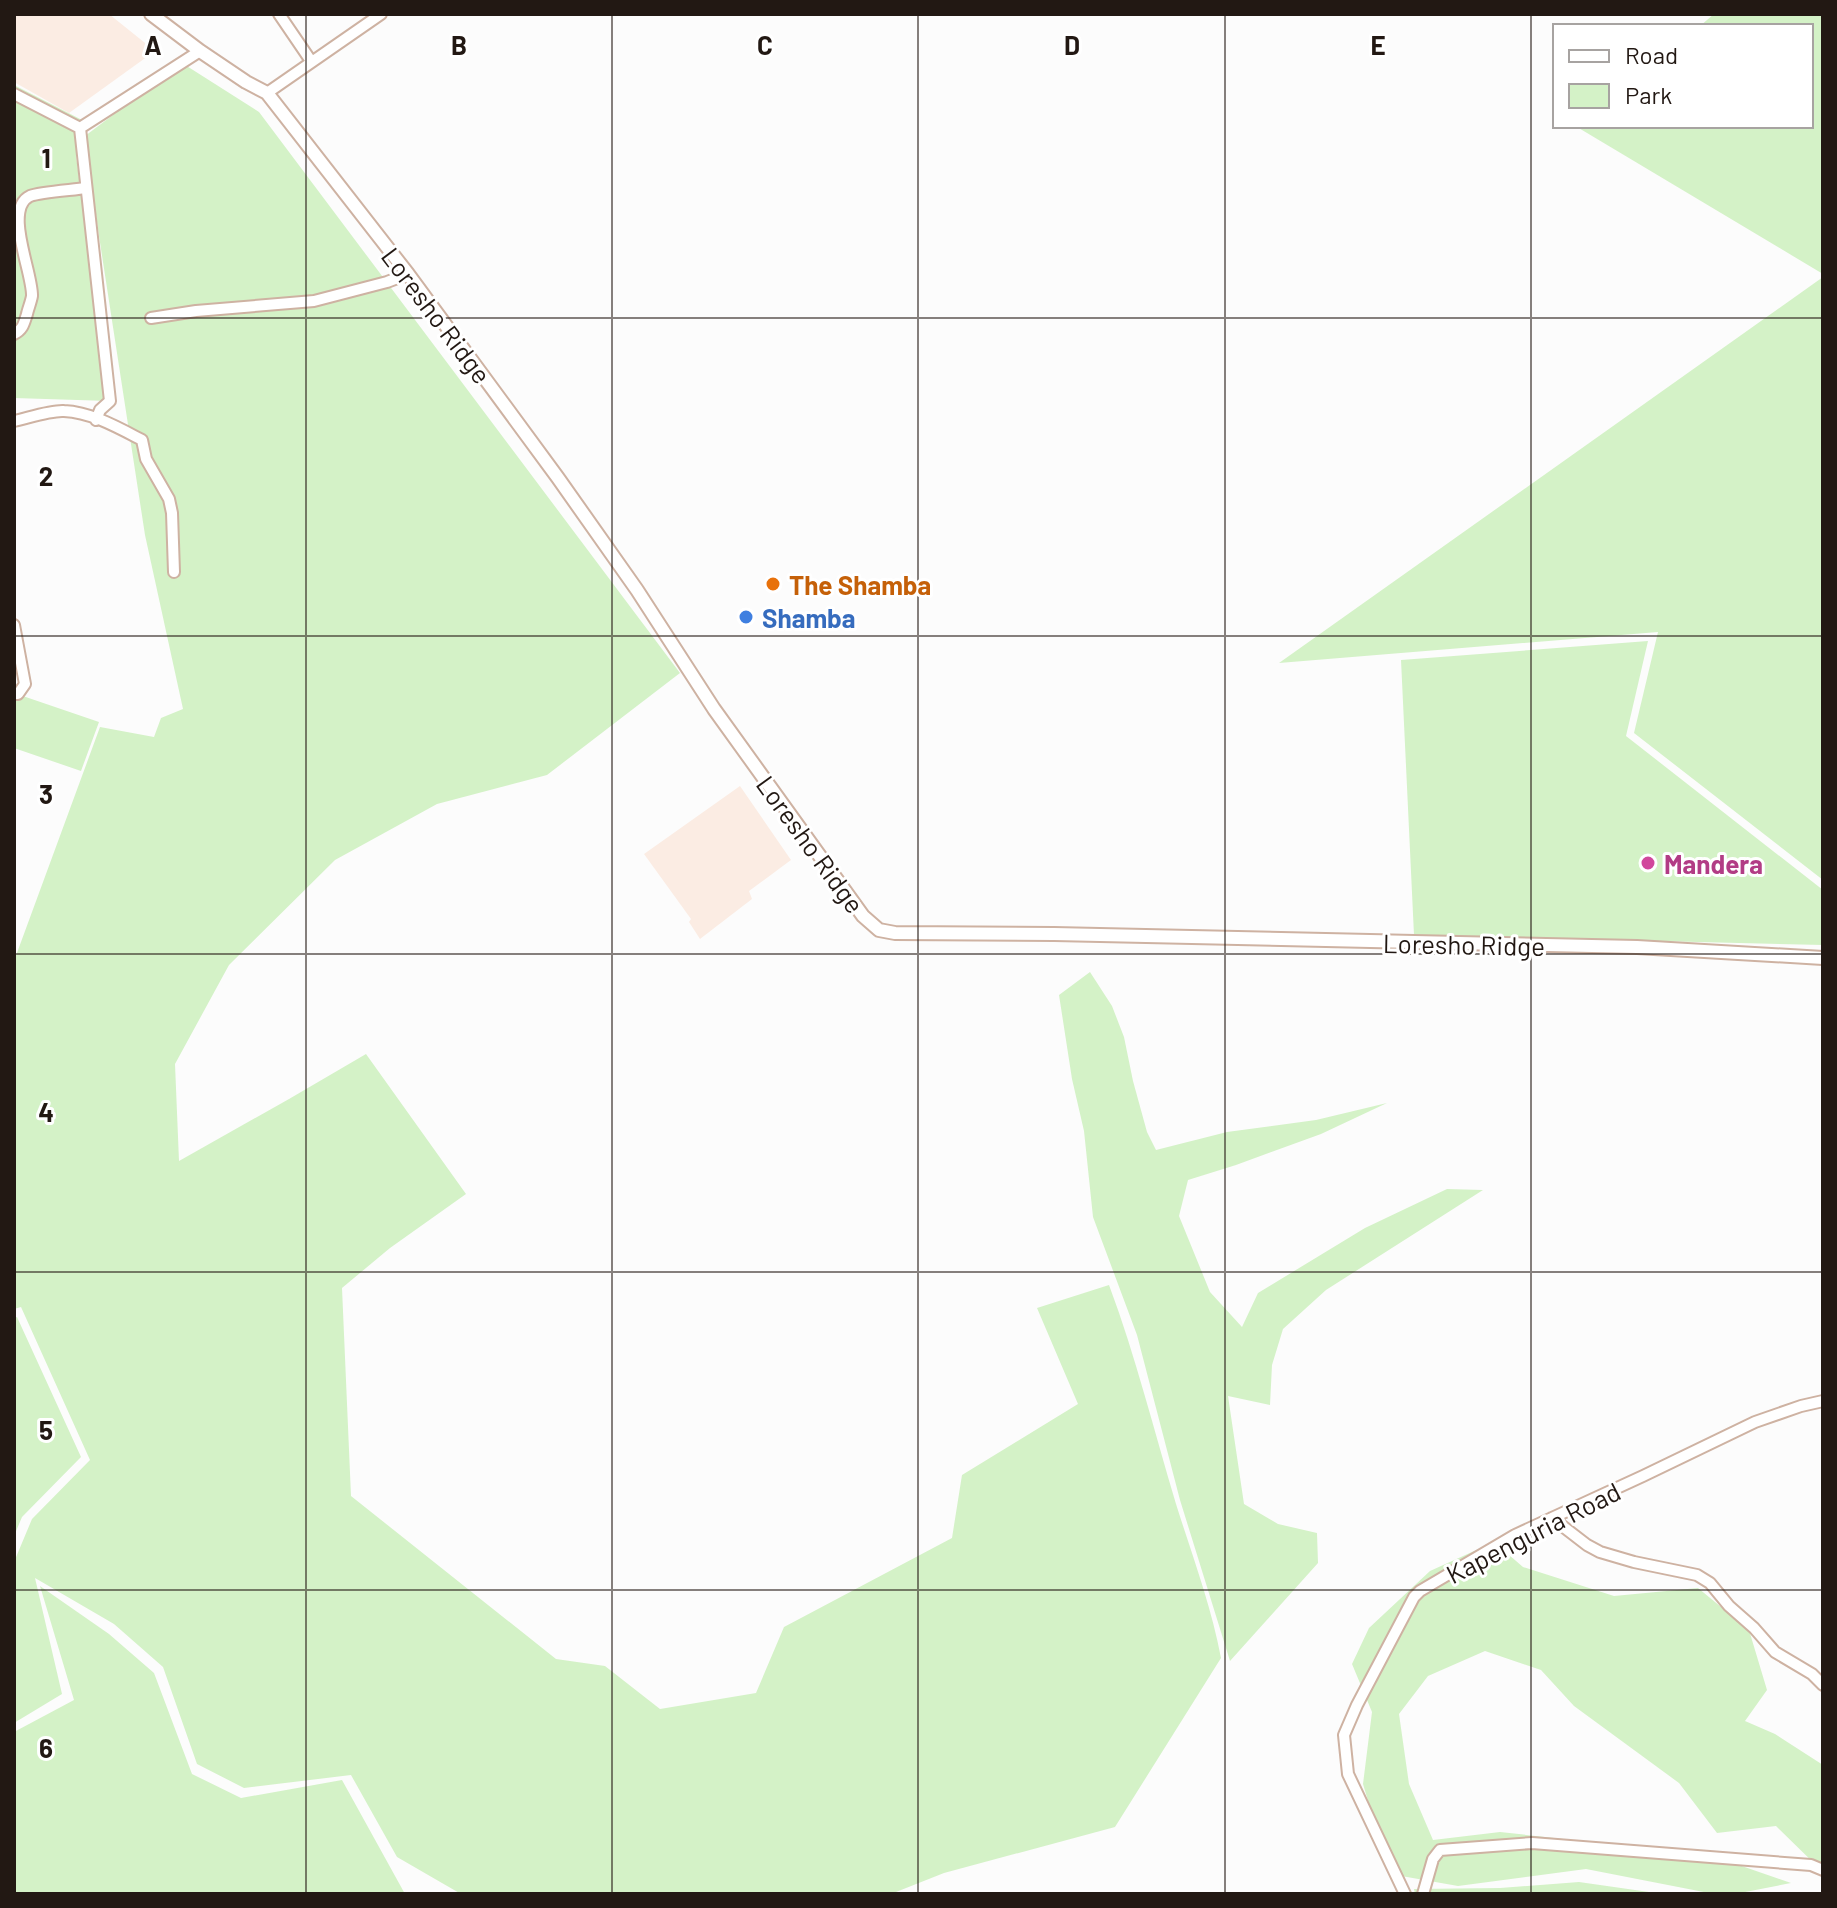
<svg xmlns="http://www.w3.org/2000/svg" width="1837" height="1908" font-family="Barlow,sans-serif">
<rect width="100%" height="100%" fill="#fcfcfc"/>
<!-- built -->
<path fill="#fbece3" d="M14 14H109L155 51 69 113 14 82Z
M740 786 791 860 749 891 752 899 700 939 689 922 691 919 644 854Z"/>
<!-- green -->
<path fill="#d4f2c7" d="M1714 14H1823V274L1577 127 1811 126V26H1700Z
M182 63 259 112 680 673 547 775 437 804 335 860 229 965 175 1064 179 1161 289 1099 366 1054 466 1194 390 1248 342 1288 351 1496 556 1659 605 1666 660 1709 756 1693 784 1627 952 1538 962 1475 1078 1404 1037 1308 1109 1285C1136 1357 1154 1431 1176 1504 1192 1555 1211 1605 1221 1658L1115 1827 944 1873 891 1894H461L397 1857 351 1775 244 1788 197 1764 163 1667 114 1624 35 1578 62 1694 14 1723V1562L32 1519 90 1460 21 1307 14 1309V961L100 727 154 737 161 718 183 709 145 535 99 236 85 136Z
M14 85 84 121 76 156 109 401 14 398Z
M1823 277V880L1634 733 1658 632 1279 663Z
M1648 641 1626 736 1823 890V945L1414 935 1401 660Z
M14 693 99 722 81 771 14 748Z
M1090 972 1112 1006 1124 1037 1133 1081 1147 1132 1156 1150 1227 1132 1316 1120 1387 1103 1321 1134 1236 1165 1188 1180 1179 1216 1210 1292 1242 1327 1258 1293 1365 1228 1447 1189 1483 1190 1326 1290 1283 1329 1272 1365 1270 1405 1228 1396 1244 1504 1278 1524 1317 1533 1318 1563 1230 1661 1180 1500 1137 1335 1093 1217 1084 1131 1072 1079 1059 995Z
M17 1317 81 1457 22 1517 14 1536V1318Z
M1494 1542 1523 1567 1614 1596 1698 1588 1749 1630 1767 1690 1745 1721 1775 1734 1823 1765V1872L1776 1826 1717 1833 1679 1783 1574 1706 1541 1670 1485 1651 1428 1676 1399 1714 1409 1784 1433 1840 1500 1832 1710 1855 1791 1883 1735 1894H1714L1586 1869 1458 1886 1390 1874 1363 1784 1372 1712 1352 1664 1369 1628 1430 1571Z
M40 1586 109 1634 154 1673 192 1774 241 1798 342 1780 405 1894H14L16 1863 14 1862V1732L74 1700Z
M1579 1882 1663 1894H1415L1414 1889 1500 1888Z"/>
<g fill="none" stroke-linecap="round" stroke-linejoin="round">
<defs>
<path id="minor" d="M279 14 311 61
M267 93 381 14
M14 94 80 128
M151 318 196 311 314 301 387 282 408 274
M14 334C23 330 24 323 27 314 28 309 31 302 32 296 33 273 3 209 30 196 40 192 73 190 86 188
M96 420 100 410 110 401 80 128 200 51
M14 421C28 418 51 410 64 411 91 412 119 428 142 440L146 459 169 499 172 513 174 572
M14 625 25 684 18 694H14
M1552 1518 1587 1545 1600 1552 1634 1562 1697 1575 1710 1583 1729 1606 1754 1628 1775 1652 1812 1674 1823 1685
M1405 1894 1348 1774 1344 1735 1357 1705 1414 1597 1420 1591 1515 1535 1643 1476 1755 1422 1801 1406 1823 1401
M1423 1894 1433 1859 1440 1850 1532 1843 1811 1865 1823 1870"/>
<path id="tertiary" d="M151 14 200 51 246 82 267 93 408 274 558 478 637 590 714 709 863 916 879 930 895 933 1054 934 1637 947 1823 958"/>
</defs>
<!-- minor casing -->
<use href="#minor" stroke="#ceb2a2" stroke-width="14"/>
<!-- tertiary casing -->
<use href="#tertiary" stroke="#ceb2a2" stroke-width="16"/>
<!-- minor -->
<use href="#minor" stroke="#fff" stroke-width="10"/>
<!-- tertiary -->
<use href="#tertiary" stroke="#fff" stroke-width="12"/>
</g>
<!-- grid -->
<path fill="none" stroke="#221813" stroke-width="2" stroke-opacity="0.55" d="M306 14V1894M612 14V1894M918 14V1894M1225 14V1894M1531 14V1894M14 318H1823M14 636H1823M14 954H1823M14 1272H1823M14 1590H1823"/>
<!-- markers -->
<circle fill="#e8710a" stroke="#fff" stroke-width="3" cx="773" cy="584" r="8"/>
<circle fill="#3f7fe0" stroke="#fff" stroke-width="3" cx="746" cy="617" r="8"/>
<circle fill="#d1479c" stroke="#fff" stroke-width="3" cx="1648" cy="863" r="8"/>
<g text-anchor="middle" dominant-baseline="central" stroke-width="6" stroke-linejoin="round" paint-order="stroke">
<!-- street labels -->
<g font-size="26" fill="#221813" stroke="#fff">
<text transform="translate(437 315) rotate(53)">Loresho Ridge</text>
<text transform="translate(811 844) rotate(54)">Loresho Ridge</text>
<text transform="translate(1464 944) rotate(1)">Loresho Ridge</text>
<text transform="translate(1533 1532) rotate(-27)">Kapenguria Road</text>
</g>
<!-- food labels -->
<g font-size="26" font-weight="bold" fill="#c56008" stroke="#fff" text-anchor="start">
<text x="789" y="584">The Shamba</text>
</g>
<!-- shop labels -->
<g font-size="26" font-weight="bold" fill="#366cbe" stroke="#fff" text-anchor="start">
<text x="762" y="617">Shamba</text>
</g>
<!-- hotel labels -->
<g font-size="26" font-weight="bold" fill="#b23c85" stroke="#fff" text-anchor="start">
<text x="1664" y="863">Mandera</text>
</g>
</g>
<g font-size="26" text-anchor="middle" font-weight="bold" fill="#221813" stroke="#fff" stroke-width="6" stroke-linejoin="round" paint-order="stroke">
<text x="153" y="55">A</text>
<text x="459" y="55">B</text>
<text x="765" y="55">C</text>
<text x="1072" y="55">D</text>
<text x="1378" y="55">E</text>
<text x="46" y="168">1</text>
<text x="46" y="486">2</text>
<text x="46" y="804">3</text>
<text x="46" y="1122">4</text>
<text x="46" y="1440">5</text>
<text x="46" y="1758">6</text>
</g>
<!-- border -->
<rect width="1837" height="1908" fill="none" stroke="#221813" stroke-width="32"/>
<!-- legend -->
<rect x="1553" y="24" width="260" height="104" fill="#ffffff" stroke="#a7a3a1" stroke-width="2"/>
<rect x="1569" y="50" width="40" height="12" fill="#ffffff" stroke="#a7a3a1" stroke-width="2"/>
<text x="1625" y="64" font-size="24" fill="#221813">Road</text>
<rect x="1569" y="84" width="40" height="24" fill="#d4f2c7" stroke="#a7a3a1" stroke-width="2"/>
<text x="1625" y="104" font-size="24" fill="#221813">Park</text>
</svg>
